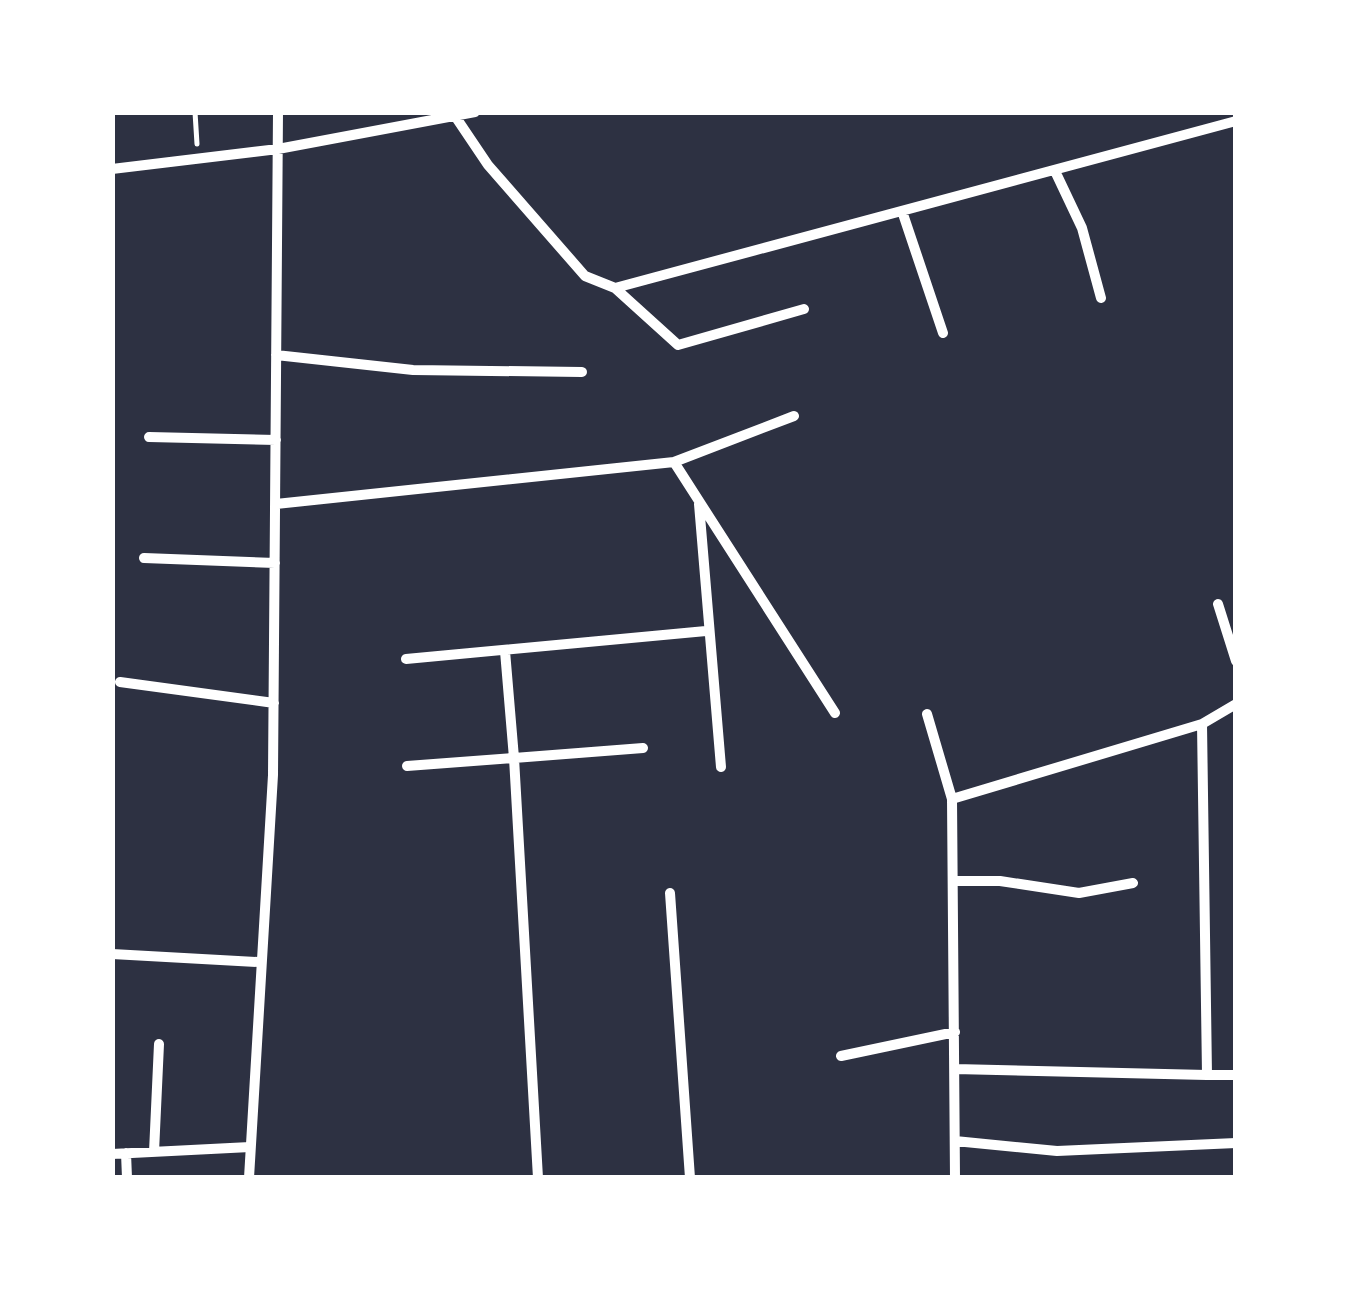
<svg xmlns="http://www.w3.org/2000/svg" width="1348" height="1290" font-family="'Nunito Sans',sans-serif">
<rect width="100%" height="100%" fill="#2d3142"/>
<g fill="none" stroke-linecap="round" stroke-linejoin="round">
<!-- path -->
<path stroke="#fff" stroke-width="5" d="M195 112 197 144"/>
<!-- minor -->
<path stroke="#fff" stroke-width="10" d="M455 116 488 165 585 276 615 288 1236 121
M112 169 278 149 475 112
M1055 171 1082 228 1101 298
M902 211 943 333
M615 288 678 345 804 309
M276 355 413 370 582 372
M149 437 276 440
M674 462 794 416
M276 504 674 462 835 713
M699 504 721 767
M144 558 275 563
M1218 604 1236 661
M505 651 514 758 643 748
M406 659 706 631
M120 682 274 703
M927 714 952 799 955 1178
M407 766 514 758 538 1178
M952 799 1202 724 1236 704
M955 881H1000L1079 893 1133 883
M670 893 690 1178
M112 954 258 962
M841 1056 955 1032
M955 1069 1207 1075 1202 724
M1207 1075H1236
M955 1141 1057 1151 1236 1143
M154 1152 159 1044
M126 1153 127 1178
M112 1154 250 1147
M249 1178 273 775 278 112"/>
</g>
<!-- border -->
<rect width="1348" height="1290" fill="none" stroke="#ffffff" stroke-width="230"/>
</svg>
